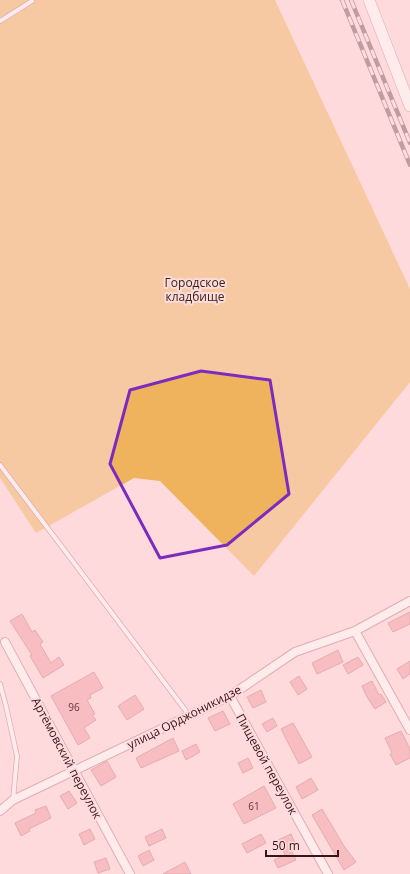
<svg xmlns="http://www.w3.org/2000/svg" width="410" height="874" font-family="'Open Sans',sans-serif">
<rect width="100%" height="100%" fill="#fedadc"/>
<!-- green -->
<path fill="#efb35d" d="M0 0H275L410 289V382L254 576 160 481 134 478 36 533 0 478Z"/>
<!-- building -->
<path fill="#ef9aa1" stroke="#c4747b" d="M410 612V624L393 632 388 623Z
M22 614 32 632 35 630 43 642 40 644 51 663 59 657 64 665 43 678 30 656 32 655 10 621Z
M338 650 343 662 317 674 312 663Z
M358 657 363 665 348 674 343 665Z
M410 661V674L403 679 397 669Z
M94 672 103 688 90 695 91 698 87 700 95 714 92 715 96 720 84 728 90 738 78 745 51 696Z
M299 676 307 689 298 695 290 682Z
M372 681 379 695 381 694 386 702 375 709 367 697 362 686Z
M261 690 266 702 253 708 247 697Z
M135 695 144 709 127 720 118 706Z
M223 711 230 724 215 731 208 718Z
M273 718 277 726 267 732 262 724Z
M293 723 312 757 299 764 281 729Z
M401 731 410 749V758L396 765 390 754 392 753 385 738Z
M173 738 179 751 141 768 136 758Z
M196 744 200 752 186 760 182 751Z
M248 758 253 768 243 773 238 763Z
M107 761 116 777 101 786 91 770Z
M311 778 318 790 302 799 296 787Z
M264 786 276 808 244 824 233 804Z
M69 791 77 803 68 809 60 796Z
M46 806 51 818 29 829 30 831 21 836 15 823 36 813 35 810Z
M322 809 344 846 356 862 344 870 312 815Z
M90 829 95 839 84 845 79 834Z
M162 829 166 838 149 846 145 837Z
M261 834 266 843 247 853 242 844Z
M291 834 296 845 290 848 296 860 278 868 274 860 285 855 278 840Z
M149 850 154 860 143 866 138 856Z
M106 858 110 869 98 873 94 862Z
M185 862 191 874H163Z"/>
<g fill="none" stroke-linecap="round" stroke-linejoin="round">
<defs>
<path id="lane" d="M0 21 32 1
M0 465 189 715
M0 684 6 706 17 756 13 800"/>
<path id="street" d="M355 631 410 730
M5 642 130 874
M230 696 328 874
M0 811 13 800 230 696 295 652 355 631 410 601"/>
<path id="secondary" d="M369 0 410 106"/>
</defs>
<!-- lane casing -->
<use href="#lane" stroke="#c37279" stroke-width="5.5"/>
<!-- street casing -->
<use href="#street" stroke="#c37279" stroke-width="10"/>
<!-- secondary casing -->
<use href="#secondary" stroke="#c37279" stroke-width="12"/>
<!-- lane -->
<use href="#lane" stroke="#fff" stroke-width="4"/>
<!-- street -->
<use href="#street" stroke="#fff" stroke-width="8"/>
<!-- secondary -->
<use href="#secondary" stroke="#fff" stroke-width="11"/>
<defs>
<path id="rail" d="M342 0 410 165
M351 0 410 143"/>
</defs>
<!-- rail casing -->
<use href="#rail" stroke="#715054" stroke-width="4.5"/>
<!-- rail -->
<use href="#rail" stroke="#fedadc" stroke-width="3" stroke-dasharray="9" stroke-linecap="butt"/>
</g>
<!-- marked area -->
<path d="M0 0H410V874H0ZM201 371 270 380 289 494 227 545 160 558 110 464 130 390Z" fill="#fedadc" fill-opacity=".55" fill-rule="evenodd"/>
<path fill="none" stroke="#7b2cbf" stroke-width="3" stroke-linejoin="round" d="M201 371 270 380 289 494 227 545 160 558 110 464 130 390Z"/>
<g text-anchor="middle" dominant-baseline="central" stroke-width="4" stroke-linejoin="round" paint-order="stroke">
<!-- number labels -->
<g font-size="10" fill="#64373c">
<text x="74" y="707">96</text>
<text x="254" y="806">61</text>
</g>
<!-- park labels -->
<g font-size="12" fill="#332716" stroke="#fedadc">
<text x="195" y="282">Городское<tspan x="195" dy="14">кладбище</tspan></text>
</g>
<!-- street labels -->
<g font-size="12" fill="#36161a" stroke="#fedadc">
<text transform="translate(184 717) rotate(-27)">улица Орджоникидзе</text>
<text transform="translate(67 758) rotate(62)">Артёмовский переулок</text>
<text transform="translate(267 764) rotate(61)">Пищевой переулок</text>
</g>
</g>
<!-- scale -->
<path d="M266 850v6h72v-6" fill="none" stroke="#36161a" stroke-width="2"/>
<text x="272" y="850" font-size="12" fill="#36161a" stroke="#fedadc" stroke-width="3" paint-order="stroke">50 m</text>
</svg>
